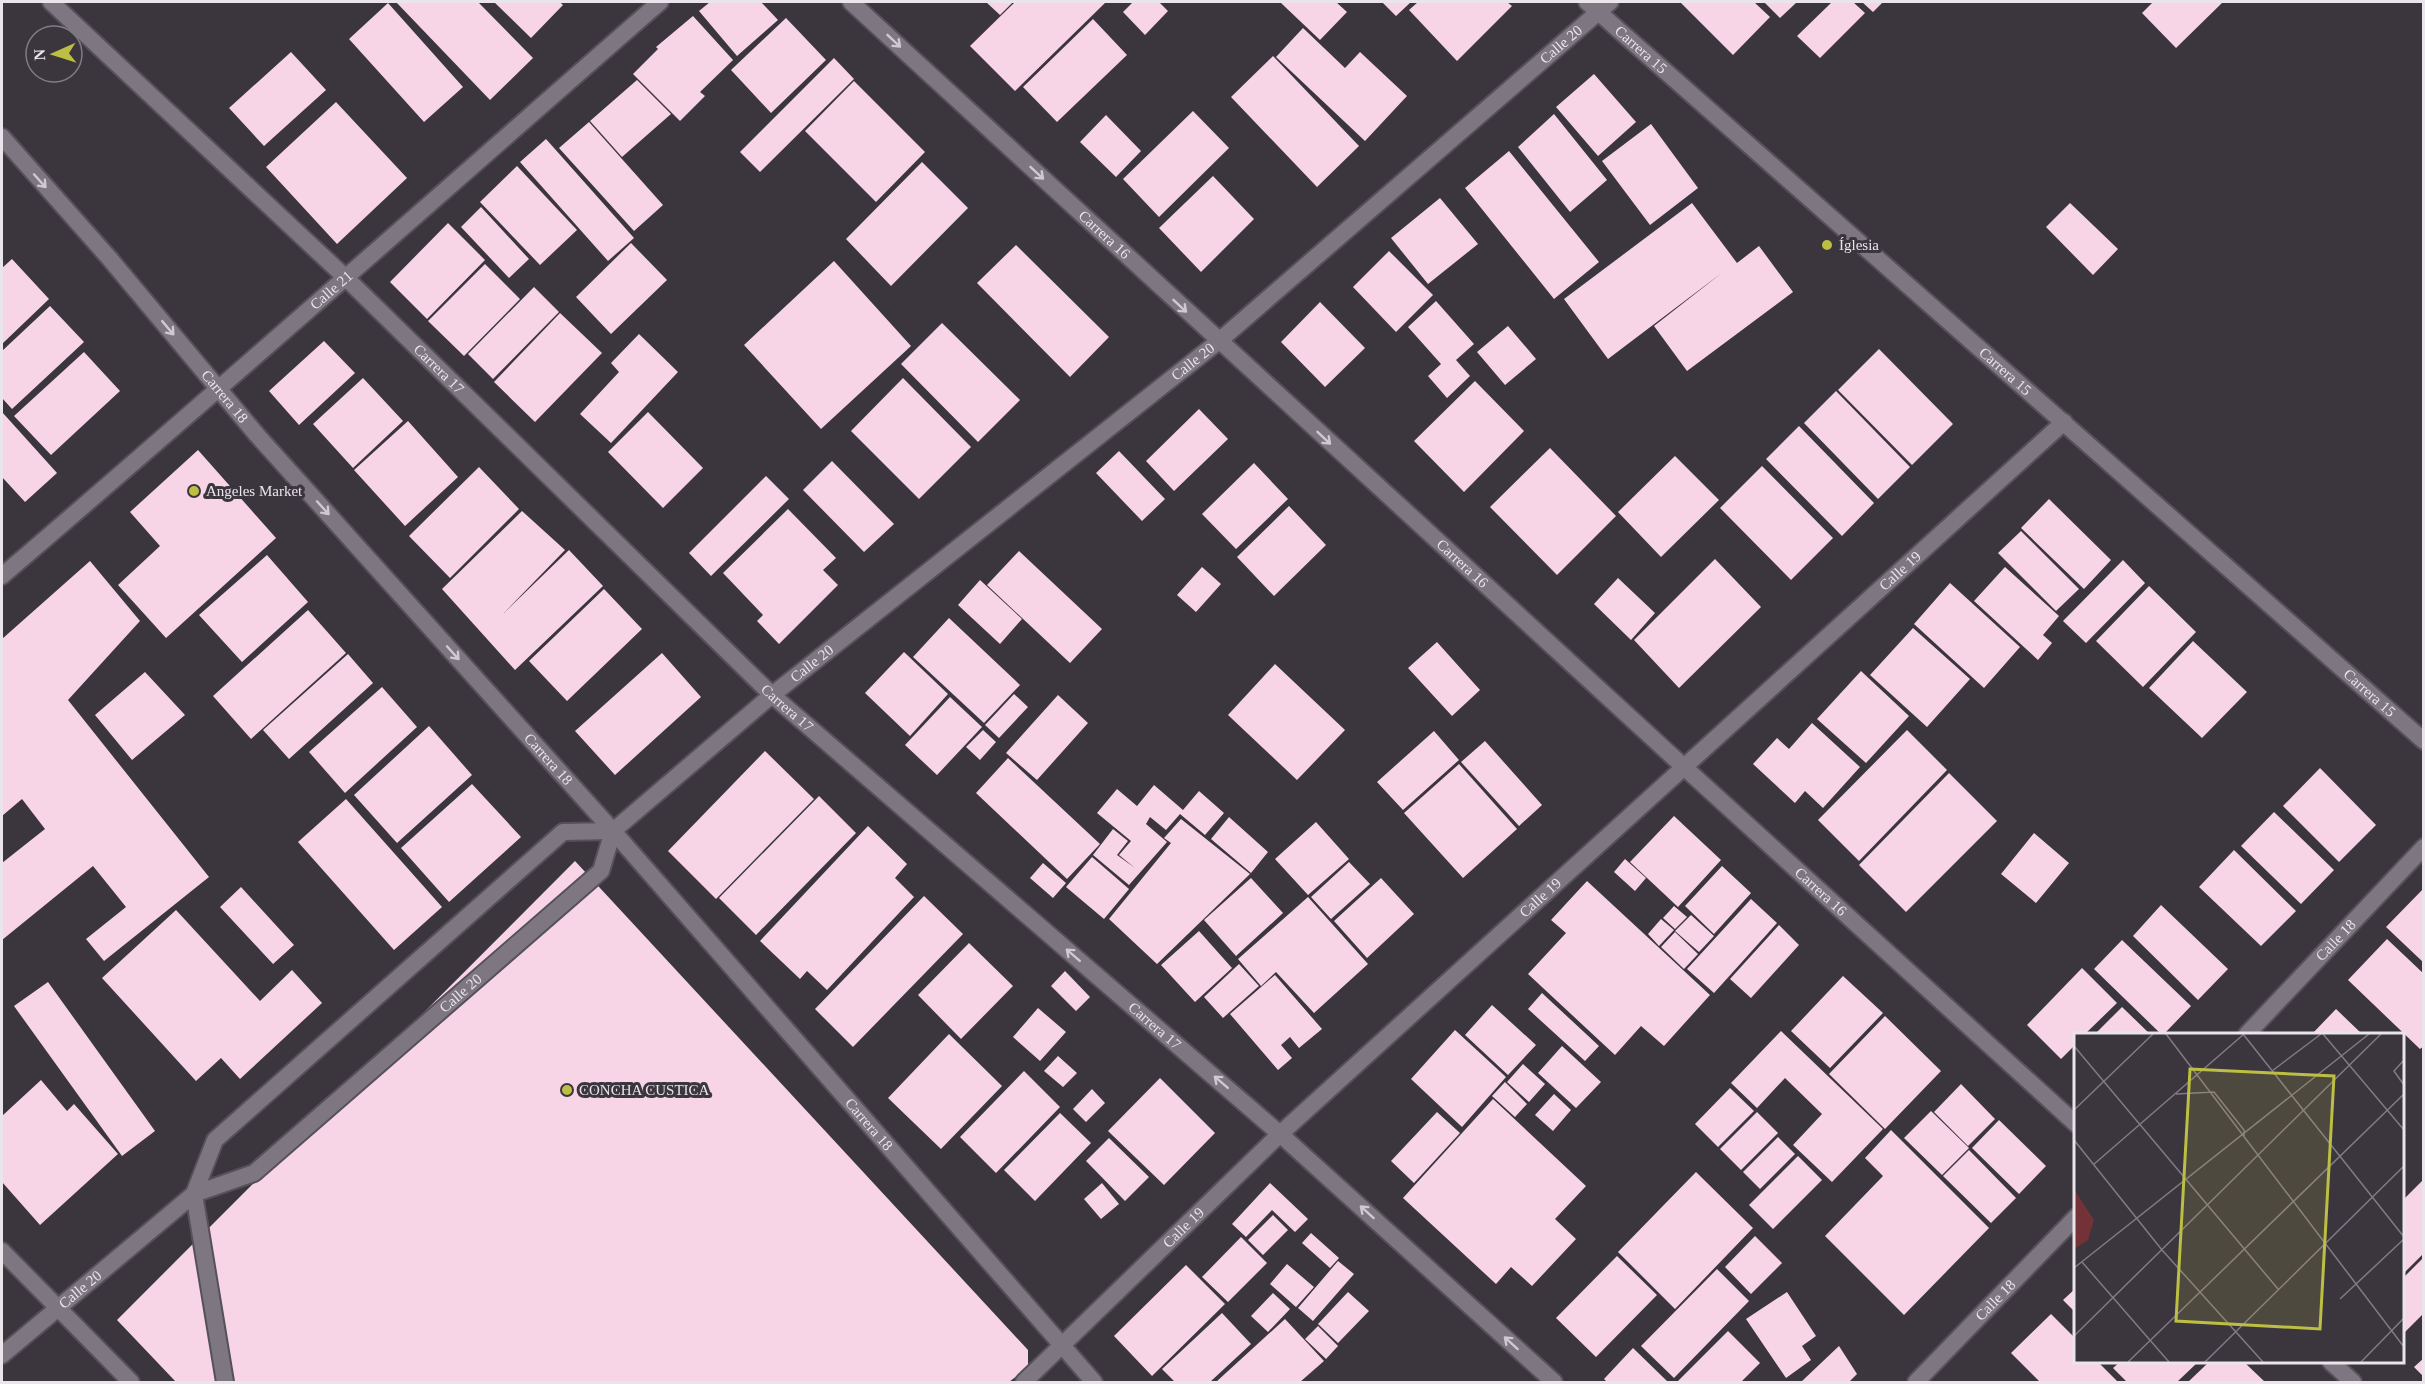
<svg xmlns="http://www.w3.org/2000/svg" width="2425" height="1384" font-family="'Times New Roman',serif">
<rect width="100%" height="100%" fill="#3b353e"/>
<!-- building -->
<path fill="#f7d5e7" d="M396 2H478L533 58 490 100Z
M494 2H560L563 5 531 38Z
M710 2H761L778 20 737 56 699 11Z
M986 2H1013L1000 15Z
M1015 2H1106L1015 91 970 46Z
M1133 2H1159L1168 11 1145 35 1123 12Z
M1283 2H1336L1347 12 1320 40 1281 3Z
M1382 2H1411L1396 16Z
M1418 2H1507L1512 6 1457 61 1409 10Z
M1680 2H1754L1770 17 1733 55Z
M1764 2H1797L1780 18Z
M1832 2H1853L1865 13 1820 58 1797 36Z
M1862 2H1883L1873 12Z
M2153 2H2223L2176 48 2142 13Z
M388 3 463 87 424 122 349 39Z
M693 16 733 60 700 92 705 96 680 121 633 74 658 49 656 47Z
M786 18 826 60 771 113 731 70Z
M1093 19 1127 55 1057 122 1023 87Z
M1303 28 1345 68 1360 52 1407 96 1365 141 1276 57Z
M291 52 326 90 264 146 229 108Z
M1273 56 1359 146 1317 187 1231 97Z
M834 58 854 79 760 172 740 152Z
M1594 74 1636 122 1598 156 1556 107Z
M637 80 671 114 622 157 590 121Z
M854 81 925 152 876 202 805 131Z
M336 102 407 178 337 244 266 167Z
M1193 111 1229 148 1159 217 1123 179Z
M1554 114 1607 180 1570 212 1518 147Z
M1106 115 1141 151 1116 177 1080 142Z
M589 122 663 205 634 231 559 148Z
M1651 124 1698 188 1650 225 1602 161Z
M546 139 634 238 608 261 520 162Z
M1509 151 1599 262 1554 299 1465 188Z
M922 162 968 208 891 286 846 239Z
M517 166 577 230 540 265 480 202Z
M1213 176 1254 219 1201 272 1159 228Z
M1440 198 1478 244 1428 284 1391 238Z
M1692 203 1737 263 1759 246 1793 292 1687 371 1654 326 1723 272 1608 359 1564 299Z
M2070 203 2118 249 2093 275 2046 227Z
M481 207 529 259 509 278 461 227Z
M448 223 485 260 427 319 390 282Z
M631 243 667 280 611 334 576 297Z
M1016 245 1109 337 1070 377 977 283Z
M1389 251 1433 295 1396 332 1353 287Z
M12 259 49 299 2 344V268Z
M834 261 911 346 821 429 744 345Z
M485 264 520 299 464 356 428 321Z
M534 287 559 312 493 379 468 354Z
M1436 301 1474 344 1456 360 1470 376 1447 398 1428 376 1441 364 1408 327Z
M1320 302 1365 348 1325 387 1281 342Z
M50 306 84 342 12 409 2 398V351Z
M560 313 602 353 535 422 494 382Z
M942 323 1020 400 978 442 901 364Z
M1508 326 1536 359 1505 385 1477 352Z
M639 334 678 372 611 443 580 414 619 372 611 363Z
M324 341 355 373 299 425 269 391Z
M1879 349 1953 424 1912 465 1838 390Z
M84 352 120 391 51 455 14 416Z
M363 378 403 421 353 468 313 424Z
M903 378 971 447 919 499 851 431Z
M1475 381 1524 431 1464 492 1414 441Z
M1836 391 1910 467 1878 499 1804 423Z
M1199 409 1228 439 1174 491 1146 461Z
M2 412 57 473 25 502 2 477Z
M648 412 703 468 663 508 608 452Z
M408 421 458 477 405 526 354 470Z
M1799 426 1874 503 1842 536 1766 459Z
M1550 448 1616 516 1557 575 1490 507Z
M198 450 276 538 166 638 118 585 160 546 130 512Z
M1119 451 1165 499 1142 521 1096 473Z
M1675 456 1719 500 1661 557 1618 512Z
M832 461 894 524 864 552 803 490Z
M1254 463 1288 499 1236 549 1202 514Z
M1762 466 1833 538 1791 580 1720 508Z
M479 467 519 509 450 578 409 536Z
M766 476 789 499 711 576 689 553Z
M2049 499 2111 560 2084 589 2021 528Z
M1289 506 1326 545 1274 596 1237 557Z
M788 509 836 558 823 570 838 585 779 644 757 621 763 615 723 573Z
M522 511 565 550 504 613 569 550 603 586 515 670 442 589Z
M2021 531 2079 589 2056 611 1998 553Z
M1019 551 1102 629 1070 663 987 585Z
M267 555 308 602 242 662 199 615Z
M1715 559 1761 607 1679 688 1634 640Z
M2123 560 2145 583 2086 643 2063 621Z
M90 561 140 621 68 700 209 877 104 961 86 939 126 907 93 866 2 940V863L45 829 22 799 2 816V639Z
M1202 567 1221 584 1196 612 1177 595Z
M2005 567 2059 616 2043 635 2052 643 2038 660 1974 601Z
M1618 578 1655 613 1631 640 1594 604Z
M980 580 1022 619 1000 644 958 605Z
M1950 583 2020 647 1984 688 1914 624Z
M2149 586 2196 632 2143 687 2096 641Z
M604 589 642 629 567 701 529 661Z
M308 610 346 653 251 739 213 696Z
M949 618 1020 685 984 723 913 657Z
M1913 628 1970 679 1927 727 1870 675Z
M2193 641 2247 692 2202 738 2149 688Z
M1437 642 1480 690 1452 716 1408 668Z
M904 652 948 694 910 736 865 693Z
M662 653 701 697 615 775 575 731Z
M348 654 373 683 289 759 263 730Z
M1275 664 1345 730 1297 780 1228 715Z
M1861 671 1909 716 1866 763 1817 719Z
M145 672 185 715 132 760 95 715Z
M382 687 417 727 345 793 309 752Z
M1014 694 1028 707 999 738 985 725Z
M1058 695 1088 723 1037 780 1006 753Z
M950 697 982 727 937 775 905 745Z
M1812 723 1860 767 1823 808 1805 791 1795 803 1753 764 1777 738 1789 749Z
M429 726 472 775 397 843 354 795Z
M983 730 996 742 980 760 966 747Z
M1907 730 1947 770 1859 861 1818 820Z
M1434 731 1459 760 1403 810 1377 782Z
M1485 741 1542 805 1519 826 1461 762Z
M765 751 814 799 716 899 668 851Z
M1008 758 1100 844 1067 879 976 793Z
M1459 764 1517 829 1463 878 1404 813Z
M2320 768 2376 825 2339 862 2283 806Z
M1949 773 1997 821 1906 912 1859 865Z
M472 784 521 837 449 902 401 848Z
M1154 785 1183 810 1199 791 1224 813 1205 835 1180 814 1166 830 1150 817 1146 824 1167 842 1129 885 1093 855 1113 829 1128 841 1117 855 1135 868 1119 855 1131 841 1097 813 1117 789 1137 806Z
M819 796 856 833 756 935 719 898Z
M346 799 442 907 394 950 298 842Z
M2274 812 2334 870 2301 904 2241 846Z
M1674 816 1721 860 1678 907 1630 862Z
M1229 817 1268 852 1251 873 1211 839Z
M1181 819 1250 874 1157 964 1109 919 1171 843 1164 838Z
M1316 822 1349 859 1308 895 1275 859Z
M868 826 907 864 895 878 914 897 827 990 807 971 800 979 760 941Z
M2034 833 2069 863 2036 903 2001 874Z
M2234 850 2296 911 2261 946 2199 887Z
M1092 857 1129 889 1104 919 1066 887Z
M1625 859 1646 878 1635 891 1614 872Z
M575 861 1028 1350V1367L1009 1382H176L117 1320Z
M1349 862 1370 884 1331 919 1311 897Z
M1043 863 1066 883 1053 898 1030 878Z
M1722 866 1751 893 1714 934 1685 906Z
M1251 878 1283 913 1236 956 1204 920Z
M1381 878 1414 914 1367 958 1334 921Z
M1587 881 1710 995 1664 1046 1641 1026 1615 1055 1528 974 1566 933 1551 920Z
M241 887 294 945 273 964 220 907Z
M2424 888V963L2386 927Z
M924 896 963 934 853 1047 815 1009Z
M1308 897 1368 964 1314 1013 1276 972 1261 986 1238 959Z
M1751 899 1777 923 1714 993 1687 969Z
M2161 905 2228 969 2198 1000 2133 936Z
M1674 906 1687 917 1675 929 1663 918Z
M176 910 260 1001 292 970 322 1003 240 1079 221 1058 196 1081 102 978Z
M1691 915 1714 936 1699 952 1675 931Z
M1661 919 1674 930 1659 946 1648 934Z
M1779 925 1799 945 1751 998 1730 979Z
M1199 931 1232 968 1195 1002 1161 965Z
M1675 932 1698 954 1684 969 1661 947Z
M2387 939 2424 974V1046L2420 1049 2348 980Z
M2122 940 2191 1006 2164 1034H2161L2094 969Z
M969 943 1013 986 961 1039 918 995Z
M1239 964 1259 986 1223 1018 1204 997Z
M2082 968 2117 1003 2085 1034H2076V1044L2061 1059 2027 1025Z
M1065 971 1090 997 1076 1011 1051 986Z
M1275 975 1322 1029 1299 1048 1290 1037 1281 1045 1292 1058 1278 1070 1230 1014Z
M1843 976 1883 1013 1830 1068 1791 1031Z
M48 982 155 1131 122 1156 14 1006Z
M1542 993 1599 1046 1585 1061 1528 1009Z
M1492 1005 1536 1045 1508 1075 1465 1035Z
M2122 1007 2150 1034H2095Z
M1038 1008 1066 1032 1040 1061 1013 1037Z
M2336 1009 2362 1034H2312Z
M1885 1016 1941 1071 1885 1129 1829 1074Z
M1455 1030 1506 1077 1462 1127 1411 1079Z
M1781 1031 1883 1129 1832 1182 1793 1145 1822 1114 1785 1078 1757 1108 1731 1083Z
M949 1034 1002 1086 941 1149 888 1098Z
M1562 1046 1601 1082 1576 1108 1538 1073Z
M1058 1056 1077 1073 1063 1087 1044 1071Z
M1523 1064 1545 1084 1529 1102 1507 1082Z
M1024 1071 1060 1107 996 1173 960 1137Z
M1160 1078 1215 1133 1164 1185 1108 1131Z
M41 1080 67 1111 74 1104 118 1154 40 1225 2 1182V1116Z
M1505 1082 1527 1104 1515 1117 1492 1096Z
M1961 1084 1995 1119 1968 1146 1934 1112Z
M1730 1088 1754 1111 1718 1147 1695 1124Z
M1092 1089 1105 1103 1086 1122 1073 1109Z
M1554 1094 1571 1110 1553 1131 1535 1115Z
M1493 1099 1586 1186 1555 1219 1576 1239 1532 1286 1511 1267 1496 1284 1403 1198Z
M1931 1111 1969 1148 1942 1175 1904 1138Z
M1437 1112 1460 1133 1414 1183 1391 1161Z
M1757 1112 1778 1133 1741 1170 1720 1149Z
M1060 1113 1091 1143 1035 1201 1004 1170Z
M1999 1120 2046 1166 2019 1194 1972 1148Z
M1891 1130 1989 1228 1904 1315 1825 1236 1883 1176 1865 1158Z
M1778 1137 1795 1154 1760 1189 1743 1172Z
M1109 1138 1149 1177 1125 1201 1086 1161Z
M1969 1150 2016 1198 1991 1223 1943 1176Z
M1798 1156 1822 1180 1773 1229 1749 1205Z
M1696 1172 1753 1228 1675 1309 1618 1252Z
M2424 1179V1253L2402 1275V1201Z
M1102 1183 1119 1204 1101 1219 1084 1199Z
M1270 1183 1308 1219 1295 1232 1272 1210 1246 1237 1232 1224Z
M1273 1215 1288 1230 1263 1255 1248 1240Z
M1311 1233 1339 1258 1330 1268 1302 1243Z
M1755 1236 1782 1263 1751 1294 1725 1267Z
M1241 1237 1267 1263 1228 1302 1202 1277Z
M1617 1256 1657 1295 1596 1357 1556 1318Z
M2424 1257V1313L2402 1335V1279Z
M1338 1261 1354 1274 1313 1321 1298 1308Z
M1287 1264 1314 1287 1296 1307 1270 1284Z
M1186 1265 1225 1304 1152 1376 1114 1336Z
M1717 1269 1749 1301 1674 1378 1641 1346Z
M2076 1288V1313L2063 1300Z
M1348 1292 1369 1311 1338 1343 1318 1324Z
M1787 1292 1816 1336 1802 1346 1811 1360 1786 1378 1746 1319Z
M1273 1293 1290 1309 1268 1332 1251 1316Z
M1222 1313 1251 1344 1210 1382H1175L1162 1369Z
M2051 1314 2076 1339V1362H2098L2118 1382H2040L2011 1353Z
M1285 1319 1324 1361 1300 1382H1216Z
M1318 1326 1338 1346 1326 1359 1305 1339Z
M1728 1331 1760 1363 1741 1382H1677Z
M1839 1346 1857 1374 1849 1382H1801Z
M1633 1348 1668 1382H1607L1604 1379Z
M2424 1358V1377L2414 1367Z
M2120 1362H2198L2177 1382H2127L2113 1368Z
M2209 1362H2244L2265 1382H2188Z"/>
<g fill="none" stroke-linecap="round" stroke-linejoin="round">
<defs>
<g id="minor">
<path id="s1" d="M851 2 1684 767 2076 1124"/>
<path id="s2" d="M1587 2 2424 741"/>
<path id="s3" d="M2 576C223 387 441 193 660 2"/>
<path id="s4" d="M2247 1034 2424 847"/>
<path d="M2 1251 131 1382"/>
<path id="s5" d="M2 1355 194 1194 254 1173 601 871 613 831 772 695 1219 341 1610 2"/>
<path d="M2331 1362 2353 1382"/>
<path d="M225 1382 194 1194 215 1140 563 832 613 831"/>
<path id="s6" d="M1024 1382 1280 1134 2064 422"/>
<path id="s7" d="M1916 1382 2076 1217"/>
</g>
<g id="tertiary">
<path id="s8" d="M51 2 345 277 772 695 1280 1134 1554 1382"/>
<path id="s9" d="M2 137 110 259 257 435 613 831 1094 1382"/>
</g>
</defs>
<!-- minor casing -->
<use href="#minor" stroke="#565158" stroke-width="20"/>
<!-- tertiary casing -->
<use href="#tertiary" stroke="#565158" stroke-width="20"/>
<!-- minor -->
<use href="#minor" stroke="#7e7781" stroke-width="16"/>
<!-- tertiary -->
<use href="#tertiary" stroke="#7e7781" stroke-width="16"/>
</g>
<!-- one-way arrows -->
<defs><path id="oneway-shaft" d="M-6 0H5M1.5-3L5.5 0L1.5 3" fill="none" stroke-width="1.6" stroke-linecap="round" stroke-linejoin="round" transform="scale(1.5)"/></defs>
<g stroke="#cecad0">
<use href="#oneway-shaft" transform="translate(894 41) rotate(43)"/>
<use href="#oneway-shaft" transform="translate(1037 173) rotate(43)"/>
<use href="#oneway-shaft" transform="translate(40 181) rotate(48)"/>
<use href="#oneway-shaft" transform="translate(1180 306) rotate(43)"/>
<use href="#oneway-shaft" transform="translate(168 328) rotate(50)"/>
<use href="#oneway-shaft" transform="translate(1324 438) rotate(43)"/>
<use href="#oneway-shaft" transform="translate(323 508) rotate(48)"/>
<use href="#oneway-shaft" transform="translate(453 653) rotate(48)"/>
<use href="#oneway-shaft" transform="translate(1073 955) rotate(-139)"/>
<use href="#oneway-shaft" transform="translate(1221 1082) rotate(-139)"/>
<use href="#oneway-shaft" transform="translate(1367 1212) rotate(-138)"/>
<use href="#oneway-shaft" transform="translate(1511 1343) rotate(-138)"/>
</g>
<!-- markers -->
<g fill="#bcbf43" stroke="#3b353e" stroke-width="2">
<circle cx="1827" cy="245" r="6"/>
<circle cx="194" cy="491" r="6"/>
<circle cx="567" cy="1090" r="6"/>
</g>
<g text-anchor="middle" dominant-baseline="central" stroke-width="6" stroke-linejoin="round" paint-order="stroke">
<!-- street labels -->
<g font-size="15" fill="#e9e5eb" stroke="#3b353e">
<text stroke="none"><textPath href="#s5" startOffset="2048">Calle 20</textPath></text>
<text stroke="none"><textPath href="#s2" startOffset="72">Carrera 15</textPath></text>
<text stroke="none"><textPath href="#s1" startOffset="344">Carrera 16</textPath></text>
<text stroke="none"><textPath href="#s3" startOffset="436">Calle 21</textPath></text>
<text stroke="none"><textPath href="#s5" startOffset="1562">Calle 20</textPath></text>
<text stroke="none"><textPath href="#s8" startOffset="534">Carrera 17</textPath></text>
<text stroke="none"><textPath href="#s2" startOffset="558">Carrera 15</textPath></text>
<text stroke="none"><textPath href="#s9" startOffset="342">Carrera 18</textPath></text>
<text stroke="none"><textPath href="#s1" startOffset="830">Carrera 16</textPath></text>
<text stroke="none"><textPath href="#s6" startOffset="1194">Calle 19</textPath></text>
<text stroke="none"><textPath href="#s5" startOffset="1076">Calle 20</textPath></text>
<text stroke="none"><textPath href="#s2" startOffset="1044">Carrera 15</textPath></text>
<text stroke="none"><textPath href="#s8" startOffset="1020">Carrera 17</textPath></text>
<text stroke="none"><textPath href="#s9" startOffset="828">Carrera 18</textPath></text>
<text stroke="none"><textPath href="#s1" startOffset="1316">Carrera 16</textPath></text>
<text stroke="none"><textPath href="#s6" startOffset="708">Calle 19</textPath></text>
<text stroke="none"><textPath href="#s4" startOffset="129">Calle 18</textPath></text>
<text stroke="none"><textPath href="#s5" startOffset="588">Calle 20</textPath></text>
<text stroke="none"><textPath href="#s8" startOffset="1506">Carrera 17</textPath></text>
<text stroke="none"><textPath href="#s9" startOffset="1314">Carrera 18</textPath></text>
<text stroke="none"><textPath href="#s6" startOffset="222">Calle 19</textPath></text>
<text stroke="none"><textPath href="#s5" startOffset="102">Calle 20</textPath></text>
<text stroke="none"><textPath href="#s7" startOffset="114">Calle 18</textPath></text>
</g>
<!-- poi labels -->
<g font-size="15" fill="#e9e5eb" stroke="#3b353e" text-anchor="start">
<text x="1839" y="245">Íglesia</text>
<text x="206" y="491">Angeles Market</text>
<text x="579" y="1090">CONCHA CUSTICA</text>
</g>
</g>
<!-- overview -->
<g transform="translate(2074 1033)">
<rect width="330" height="330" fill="#3b353e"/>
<path d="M0 156 20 187 14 207 0 216Z" fill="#723238"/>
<path fill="none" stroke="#817b83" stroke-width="1.5" d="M92 1 330 314M169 1 330 204M249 1 330 97M0 13 204 256M330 27 320 38 330 52M198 38 247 1M102 61 140 59 170 97V103M0 77 79 1M0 107 88 217 189 329M19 132 170 1M8 229 95 329M0 235 295 1M266 266 330 206M0 303 307 1M54 329 330 61M131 329 330 133M287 329 330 285"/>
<path fill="#bcbf43" fill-opacity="0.15" stroke="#bcbf43" stroke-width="3" d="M116 36 260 43 246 296 102 288Z"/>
<rect width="330" height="330" fill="none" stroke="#e9e5eb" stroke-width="3"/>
</g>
<!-- border -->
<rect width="2425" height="1384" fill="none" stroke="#e9e5eb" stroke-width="6"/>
<!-- north arrow -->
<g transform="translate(54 54) rotate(267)"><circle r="28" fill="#3b353e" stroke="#817b83" stroke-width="1.5"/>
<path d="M0-4.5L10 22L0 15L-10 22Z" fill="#bcbf43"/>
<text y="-9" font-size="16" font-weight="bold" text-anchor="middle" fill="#e9e5eb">N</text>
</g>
</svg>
